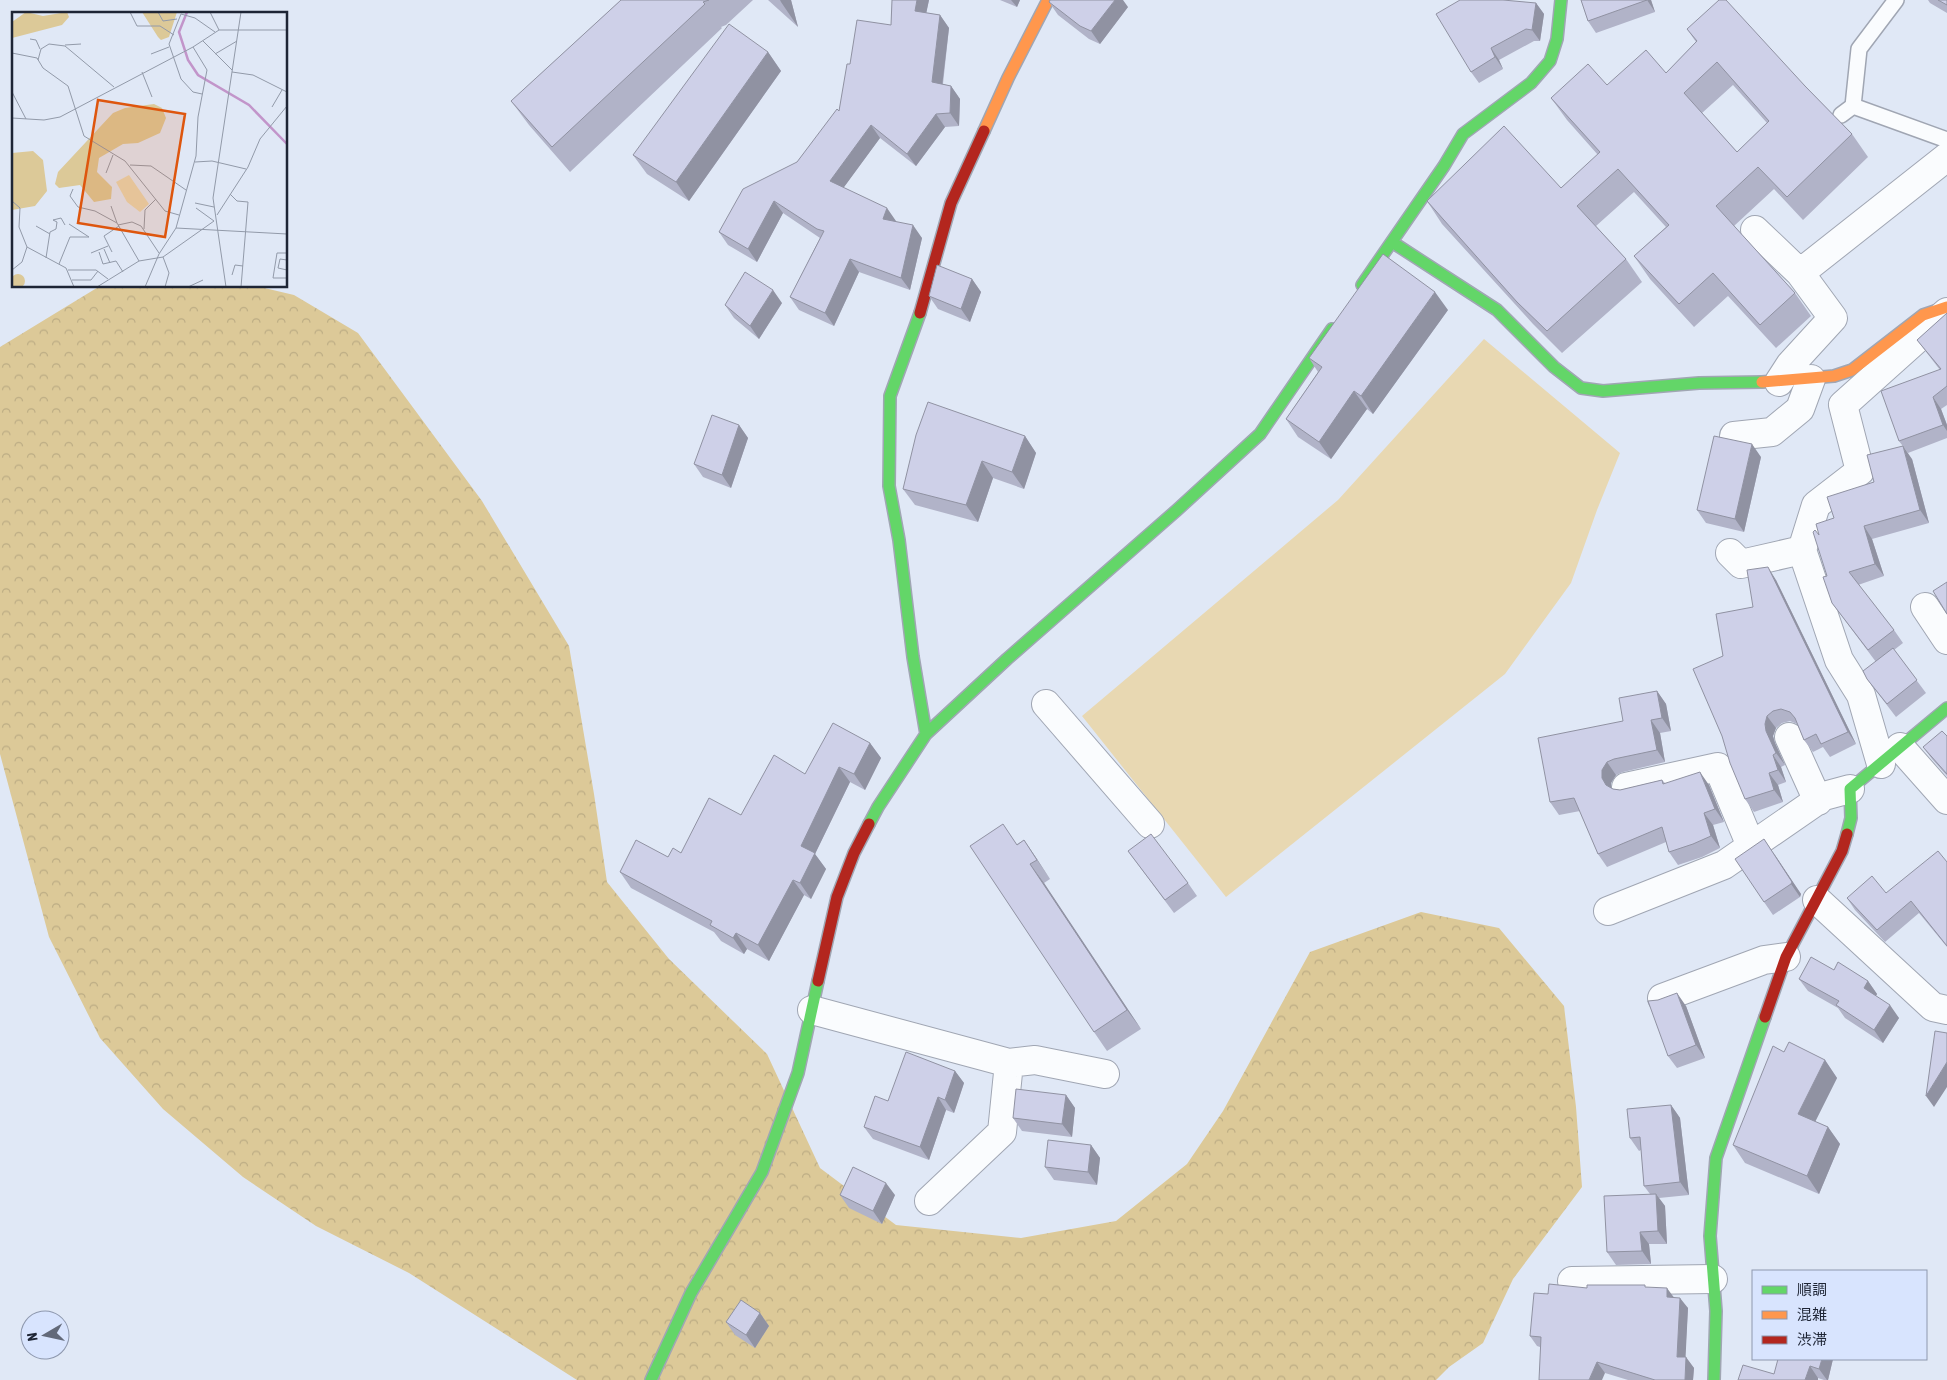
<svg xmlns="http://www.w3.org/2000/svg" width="1947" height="1380" font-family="'Asap Condensed','Noto Sans JP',sans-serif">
<defs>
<pattern id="forest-crowns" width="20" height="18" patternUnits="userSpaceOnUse" patternTransform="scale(1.25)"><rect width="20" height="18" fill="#dcc998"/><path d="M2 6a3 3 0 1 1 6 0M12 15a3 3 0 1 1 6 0" fill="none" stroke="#bcac84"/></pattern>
</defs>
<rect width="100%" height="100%" fill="#e0e8f6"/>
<!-- forest -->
<path fill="url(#forest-crowns)" d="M100 286H256L294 295 358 333 482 501 569 646 594 794 607 882 669 959 767 1054 820 1168 896 1225 1021 1238 1116 1221 1187 1164 1223 1111 1310 952 1421 912 1499 928 1564 1006 1576 1107 1582 1187 1513 1279 1483 1343 1449 1367 1436 1380H577L409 1273 316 1226 243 1177 163 1109 100 1038 49 937 0 754V347Z"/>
<!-- green -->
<path fill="#e8d8b2" d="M1484 339 1620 453 1597 510 1571 583 1505 674 1226 897 1082 716 1338 500Z"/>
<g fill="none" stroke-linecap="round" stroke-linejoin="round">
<defs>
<path id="lane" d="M1853 106 1859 49 1896 0
M1841 115 1853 106 1947 140"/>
<path id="street" d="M1755 230 1800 273 1833 318 1790 365 1779 382
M1800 273 1947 157
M1734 436 1772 432 1800 409 1811 379
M1730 553 1741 564 1802 550
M1925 607 1947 640
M1046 704 1150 824
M1789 737 1818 801
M1900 747 1947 800
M1881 764 1861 695 1839 660 1802 550 1816 505 1860 471 1843 405 1947 312
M1626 787 1718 767 1751 846
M1817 900 1933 1007 1947 1010
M1608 911 1724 865 1824 796 1850 789
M1662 998 1764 960 1786 957
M812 1010 1009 1063 1035 1060 1105 1074
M929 1201 1002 1132 1009 1063
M1572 1281 1713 1279"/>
<path id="fast" d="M1392 242 1497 310 1554 367 1581 388 1603 391 1699 383 1762 382
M1362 285 1444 166 1463 134 1531 83 1550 61 1557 39 1561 0
M920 313 890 396 889 486 899 540 913 657 926 734
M869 824 878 807 926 734 1007 659 1177 510 1260 434 1332 329
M1847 834 1851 818 1850 789 1947 708
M651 1380 691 1293 762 1172 798 1073 818 981
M1714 1380 1716 1311 1710 1236 1716 1158 1765 1017"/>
<path id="slow" d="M984 131 1008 78 1048 0
M1762 382 1834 376 1852 370 1923 315 1947 307"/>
<path id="jam" d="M920 313 951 203 984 131
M818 981 837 897 854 853 869 824
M1765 1017 1786 957 1842 851 1847 834"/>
</defs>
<!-- lane casing -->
<use href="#lane" stroke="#a0a6b3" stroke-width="18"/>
<!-- street casing -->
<use href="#street" stroke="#a0a6b3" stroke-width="30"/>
<!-- fast casing -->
<use href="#fast" stroke="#a0a6b3" stroke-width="14"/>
<!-- slow casing -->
<use href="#slow" stroke="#a0a6b3" stroke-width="14"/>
<!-- jam casing -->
<use href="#jam" stroke="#a0a6b3" stroke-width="14"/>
<!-- lane -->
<use href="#lane" stroke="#fafcfe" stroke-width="15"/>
<!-- street -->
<use href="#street" stroke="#fafcfe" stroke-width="28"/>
<!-- fast -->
<use href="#fast" stroke="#63d668" stroke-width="11"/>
<!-- slow -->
<use href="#slow" stroke="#ff974d" stroke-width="11"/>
<!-- jam -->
<use href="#jam" stroke="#b3261e" stroke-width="11"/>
</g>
<!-- wall -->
<path fill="#b1b3c8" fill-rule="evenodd" d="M621 0H753L726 25 721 27 722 28 570 172 529 125 511 101Z
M768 0H791L798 27Z
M892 0H929L926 13 940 15 949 28 943 84 951 86 960 99 959 126 945 127 916 166 880 138 843 188 922 238 910 290 859 272 834 326 799 310 790 297 820 238 783 213 757 262 728 245 719 232 797 162 839 111 850 64 891 25Z
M1000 0H1020L1017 7Z
M1460 0 1536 3 1544 14 1540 41H1534L1499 60 1503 69 1479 83 1471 72Z
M1581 0H1651L1655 12 1596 33 1588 21Z
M1928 0H1947V13L1930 3Z
M1049 2 1128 7 1100 44 1089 39 1058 15Z
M1687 29 1805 86 1852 134 1868 157 1803 220 1774 189 1734 226 1795 293 1811 316 1776 348 1728 296 1694 327 1650 279 1634 256 1666 227 1634 192 1596 226 1626 259 1642 282 1562 353 1533 324 1442 224 1427 201 1561 188 1598 155 1567 120 1551 98 1666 73 1696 42ZM1733 85 1767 123 1737 152 1702 113Z
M768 52 781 71 689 201 647 174 633 155Z
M972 279 981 292 970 322 938 309 929 296Z
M782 303 759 339 734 318 725 305Z
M1448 310 1373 414 1367 409 1331 459 1298 437 1286 419 1318 372 1309 358Z
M1947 313V405L1941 409 1947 425V438L1908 453 1899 441 1940 370 1917 340Z
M739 425 748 438 731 488 703 477 694 464Z
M1025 436 1036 453 1024 489 993 478 978 522 915 505 903 489Z
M1761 457 1744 532 1706 523 1697 510Z
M1912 459 1929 523 1872 539 1884 576 1858 585 1894 630 1903 643 1894 650 1926 693 1896 717 1867 679 1876 662 1832 603 1827 576 1819 535 1834 518 1874 482Z
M1776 580 1856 744 1830 757 1823 747 1813 752 1804 740 1797 724 1790 721 1782 723 1776 728 1773 736 1775 743 1785 765 1781 767 1786 782 1778 785 1783 802 1754 812 1745 799 1723 656 1753 607Z
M1657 691 1666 704 1671 731 1660 733 1665 762 1623 772 1616 775 1611 783V788L1613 789 1620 790 1662 780 1665 783 1709 785 1724 822 1713 825 1720 848 1702 857 1678 865 1669 852 1666 842 1607 867 1598 854 1580 811 1559 815 1550 802Z
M1947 736V776L1932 759 1923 747Z
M870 743 881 758 865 790 850 782 815 854 826 869 811 899 804 895 769 961 747 949 744 954 721 941 714 932 631 888 620 872 668 857 681 853 805 774Z
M1764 839 1801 894 1800 897 1773 915 1764 902Z
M1024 840 1050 879 1044 883 1141 1029 1107 1051 1094 1032 1017 844Z
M1128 851 1188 883 1197 896 1174 913Z
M1947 862V947L1919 913 1885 942 1855 910 1847 898 1886 893Z
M1834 970 1868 981 1877 994 1876 996 1899 1018 1883 1043 1845 1018 1838 1008 1808 991 1799 979Z
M1686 1006 1705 1058 1677 1068 1668 1056Z
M1784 1052 1825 1060 1837 1078 1815 1122 1828 1127 1840 1144 1819 1194 1745 1163 1733 1145Z
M955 1071 964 1083 954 1113 946 1110 929 1160 873 1139 864 1127 888 1101Z
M1066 1095 1075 1108 1072 1137 1022 1131 1013 1118Z
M1671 1105 1680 1118 1689 1195 1659 1198 1665 1206 1667 1244H1649L1651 1264 1616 1265 1607 1252 1650 1194 1644 1186 1641 1150 1639 1151 1630 1138Z
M1091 1145 1100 1158 1097 1185 1054 1180 1045 1167Z
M840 1195H895L882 1224 849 1208Z
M1646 1287 1674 1297 1688 1308 1685 1357 1694 1368 1693 1380H1628L1605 1373 1540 1347 1537 1346 1530 1336 1587 1288Z
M760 1313 769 1326 755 1348 735 1335 726 1322Z
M1833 1359 1828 1380H1824L1818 1378V1380H1738L1774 1374Z"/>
<!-- shaded-wall -->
<path fill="#9092a2" d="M780 0H791L798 27 781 2Z
M917 0H929L924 24 915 11Z
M1011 0H1020L1017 7Z
M1115 0H1123L1128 7 1100 44 1091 31Z
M1647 0H1651L1655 12Z
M1536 3 1544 14 1540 41 1532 30Z
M940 15 949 28 941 95 932 82Z
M1491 48 1499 60 1503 69 1495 57Z
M768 52 781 71 689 201 676 182Z
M951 86 960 99 959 126 950 113Z
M936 114 945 127 916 166 907 154Z
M871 125 880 138 839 194 830 181Z
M774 201 783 213 757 262 748 249Z
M887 208 896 221 892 232 883 219Z
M913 225 922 238 910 290 901 278Z
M850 259 859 272 834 326 825 313Z
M972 279 981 292 970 322 961 309Z
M773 290 782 303 759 339 750 326Z
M1435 292 1448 310 1373 414 1361 396Z
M1354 391 1367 409 1331 459 1319 442Z
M1933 397 1941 409 1947 425V431L1943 425Z
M739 425 748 438 731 488 722 475Z
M1025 436 1036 453 1024 489 1012 472Z
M1752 444 1761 457 1744 532 1735 519Z
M1903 446 1912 459 1929 523 1920 510Z
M982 461 993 478 978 522 966 505Z
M1864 526 1872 539 1884 576 1875 564Z
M1768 567 1776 580 1856 744 1848 732Z
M1657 691 1666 704 1671 731 1662 718Z
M1767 716 1776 728 1773 736 1775 743 1785 765 1776 753 1766 731 1765 724Z
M1651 720 1660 733 1665 762 1657 750Z
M870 743 881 758 865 790 854 774Z
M1773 755 1781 767 1786 782 1778 770Z
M1607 762 1616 775 1611 783V791L1606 785 1602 778V770Z
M839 767 850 782 815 854 826 869 811 899 800 883 801 846Z
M1700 772 1709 785 1724 822 1715 809Z
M1769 773 1778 785 1783 802 1774 790Z
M1704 813 1713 825 1720 848 1711 836Z
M1024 840 1037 859 1050 879 1037 860Z
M1773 852 1801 894 1800 897 1791 884Z
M1030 864 1044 883 1141 1029 1127 1010Z
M793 880 804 895 769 961 758 945Z
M736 933 747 949 744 954 733 938Z
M1868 981 1877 994 1873 1001 1864 988Z
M1677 993 1686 1006 1705 1058 1696 1045Z
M1890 1005 1899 1018 1883 1043 1874 1030Z
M1825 1060 1837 1078 1810 1132 1798 1114Z
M1947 1062V1087L1934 1107 1926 1096Z
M955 1071 964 1083 954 1113 945 1100Z
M1066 1095 1075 1108 1072 1137 1062 1124Z
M938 1097 946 1110 929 1160 920 1147Z
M1671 1105 1680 1118 1689 1195 1680 1182Z
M1828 1127 1840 1144 1819 1194 1807 1176Z
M1091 1145 1100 1158 1097 1185 1088 1172Z
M886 1183 895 1195 882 1224 873 1211Z
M1656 1194 1665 1206 1667 1244 1658 1231Z
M1640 1232 1649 1244 1651 1264 1642 1251Z
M1667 1288 1675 1299 1667 1297Z
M1680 1298 1688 1308 1685 1368 1677 1357Z
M760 1313 769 1326 755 1348 746 1335Z
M1686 1357 1694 1368 1693 1380H1685Z
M1822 1359H1833L1828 1380H1827L1819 1369Z
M1597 1362 1605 1373 1602 1380H1589Z
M1810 1366 1818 1378V1380H1805Z"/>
<!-- building -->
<path fill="#ced0e8" stroke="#9092a2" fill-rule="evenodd" d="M621 0H709L703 2 705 4 552 147 511 101Z
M892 0H917L915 11 940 15 932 82 951 86 950 113 936 114 907 154 871 125 830 181 887 208 883 219 913 225 901 278 850 259 825 313 790 297 824 231 817 229 774 201 748 249 719 232 743 189 797 162 837 109 839 111 847 64H850L857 20 891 25Z
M1050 0H1115L1091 31 1080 26 1049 2Z
M1460 0H1503L1536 3 1532 30 1526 29 1491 48 1495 57 1471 72 1436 14Z
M1581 0H1647L1588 21Z
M1719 0H1726L1805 86 1852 134 1787 197 1758 167 1716 206 1795 293 1760 325 1713 273 1679 304 1634 256 1669 225 1618 169 1577 206 1626 259 1547 331 1517 302 1427 201 1504 126 1561 188 1600 152 1551 98 1588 64 1607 85 1646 50 1666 73 1697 41 1687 29ZM1717 62 1769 121 1737 152 1684 93Z
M1938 0H1947V5Z
M729 24 768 52 676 182 633 155Z
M1383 254 1435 292 1361 396 1354 391 1319 442 1286 419 1322 367 1309 358Z
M937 265 972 279 961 309 929 296Z
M745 272 773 290 750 326 725 305Z
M1947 313V386L1933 397 1943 425 1899 441 1881 391 1941 369 1917 340Z
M928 402 1025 436 1012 472 982 461 966 505 903 489 916 435Z
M712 415 739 425 722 475 694 464Z
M1714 436 1752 444 1735 519 1697 510Z
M1903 446 1920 510 1864 526 1875 564 1849 572 1894 630 1868 650 1832 603 1823 577 1827 576 1813 532 1815 530 1819 535 1816 524 1834 518 1827 497 1874 482 1867 455Z
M1768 567 1848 732 1821 744 1816 734 1804 740 1795 718 1790 712 1781 709 1773 711 1767 716 1765 724 1766 731 1776 753 1773 755 1778 770 1769 773 1774 790 1745 799 1730 763 1722 736 1693 669 1723 656 1716 614 1753 607 1747 570Z
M1947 582V614L1933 591Z
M1893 648 1917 680 1887 704 1867 679 1863 671Z
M1657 691 1662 718 1651 720 1657 750 1614 759 1607 762 1602 770V778L1606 785 1613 789 1620 790 1662 780 1663 784 1700 772 1715 809 1704 813 1711 836 1693 844 1669 852 1662 827 1598 854 1574 798 1550 802 1538 738 1623 721 1619 698Z
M833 723 870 743 854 774 839 767 801 846 815 853 800 883 793 880 758 945 736 933 733 938 710 925 712 921 620 872 636 840 668 857 673 848 681 853 709 798 741 815 774 755 805 774Z
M1942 731 1947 736V774L1923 747Z
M1003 824 1017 845 1024 840 1037 860 1030 864 1127 1010 1094 1032 970 846Z
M1151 834 1188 883 1165 900 1128 851Z
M1764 839 1792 882 1791 884 1764 902 1735 859Z
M1938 851 1947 862V946L1911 901 1877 930 1847 898 1872 876 1886 893Z
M1811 957 1834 970 1838 962 1868 981 1864 988 1890 1005 1874 1030 1836 1005 1839 1001 1799 979Z
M1677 993 1696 1045 1668 1056 1648 1001 1658 1000Z
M1935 1031 1947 1033V1062L1926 1096Z
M1789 1042 1825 1060 1798 1114 1828 1127 1807 1176 1733 1145 1773 1046 1784 1052Z
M906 1052 955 1071 945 1100 938 1097 920 1147 864 1127 875 1096 888 1101Z
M1016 1089 1066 1095 1062 1124 1013 1118Z
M1671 1105 1680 1182 1644 1186 1640 1137 1630 1138 1627 1109Z
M1048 1140 1091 1145 1088 1172 1045 1167Z
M853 1167 886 1183 873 1211 840 1195Z
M1656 1194 1658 1231 1640 1232 1642 1251 1607 1252 1604 1196Z
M1549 1284 1587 1288V1285H1645V1287L1667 1288V1297L1680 1298 1677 1357H1686L1685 1380H1655L1597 1362 1589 1380H1539L1541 1337 1530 1336 1534 1293 1548 1294Z
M741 1300 760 1313 746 1335 726 1322Z
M1778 1359H1822L1819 1369 1810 1366 1805 1380H1738L1743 1365 1774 1374Z"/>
<!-- overview -->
<g transform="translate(12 12)">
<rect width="275" height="275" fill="#e0e8f6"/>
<path d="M14 0 31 4 55 0 57 5 50 13 0 26V10ZM130 0H165L157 25 149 28 146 25ZM142 92 150 96 154 106 148 121 126 131 111 132 87 146 85 160 100 175 99 187 82 190 68 173 47 176 43 172 46 160 101 101 113 96ZM21 139 31 148 35 179 23 194 0 198V141ZM-1 269a7 7 0 1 1 14 0a7 7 0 1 1-14 0Z" fill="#dcc998"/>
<path d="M117 163 137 192 128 200 115 190 104 170Z" fill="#e8d8b2"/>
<path fill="none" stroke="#c295ca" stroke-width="2.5" d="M175 0 167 20 176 48 186 63 237 93 275 132"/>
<path fill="none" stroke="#929aa9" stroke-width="1" d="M118 0 125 14H148L162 23M146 0 151 9 165 7M207 18H275M18 27 24 28 28 37M191 29 220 58M53 33 69 32M0 41 25 46 31 56 56 74 72 124 113 149 153 199 167 203M139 42 157 35M203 42 225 29M26 48 29 37 37 32 53 34 102 75M130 60 140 85M220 60 241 63 275 80M0 80 14 107M190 82 181 80 169 67 157 32 169 2 183 6 203 20M260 95 270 78M0 106 32 108 48 105 181 35M183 150 200 149 234 157M118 153 139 154 174 178M94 161 101 143M61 177 58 184 66 195 83 199 105 211 127 249M218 182 225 189 236 190 229 275M0 189 8 196 7 215 15 235 54 256 62 275M183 191 202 195M99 194 105 211M205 203 236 155 248 127 275 94M106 213 120 210 129 214 147 241M24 214 38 222M164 216 275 222M132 217 133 198 144 187M92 237 98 251M87 240 91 252 104 249 111 260M100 240 92 224 107 214M79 241 96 234M275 241H265L261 266H275M151 245 157 261 153 275M34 246 38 220 44 217 45 210 41 208 49 206 53 213M275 248 268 247 266 256 275 258M47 252 58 225H77L57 212M0 258 10 250 15 235M56 258H84L96 267M220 263 223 253 231 254M60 268H79L86 259M85 275 127 249 151 245 202 209 184 196M133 275 147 242 164 216 184 144 186 105 195 58 181 35 207 18 198 0M176 275 191 268M214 275 201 186 229 0"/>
<path fill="#de560e" fill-opacity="0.15" stroke="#de560e" stroke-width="2.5" d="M86 88 173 102 153 225 66 211Z"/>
<rect width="275" height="275" fill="none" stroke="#1e2535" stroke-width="2.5"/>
</g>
<!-- legend -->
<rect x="1752" y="1270" width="175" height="90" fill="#d8e4fe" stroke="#8e98ae"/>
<rect x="1762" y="1286" width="25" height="8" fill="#63d668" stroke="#8e98ae"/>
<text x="1797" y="1295" font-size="15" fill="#1e2535">順調</text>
<rect x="1762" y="1311" width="25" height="8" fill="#ff974d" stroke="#8e98ae"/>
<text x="1797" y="1320" font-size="15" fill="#1e2535">混雑</text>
<rect x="1762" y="1336" width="25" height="8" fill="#b3261e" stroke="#8e98ae"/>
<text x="1797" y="1345" font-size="15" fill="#1e2535">渋滞</text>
<!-- north arrow -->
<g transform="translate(45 1335) rotate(261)"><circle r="24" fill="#d8e4fe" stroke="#8e98ae"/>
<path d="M0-4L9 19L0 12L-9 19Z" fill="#626979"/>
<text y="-8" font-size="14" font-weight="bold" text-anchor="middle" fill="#1e2535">N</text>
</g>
</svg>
